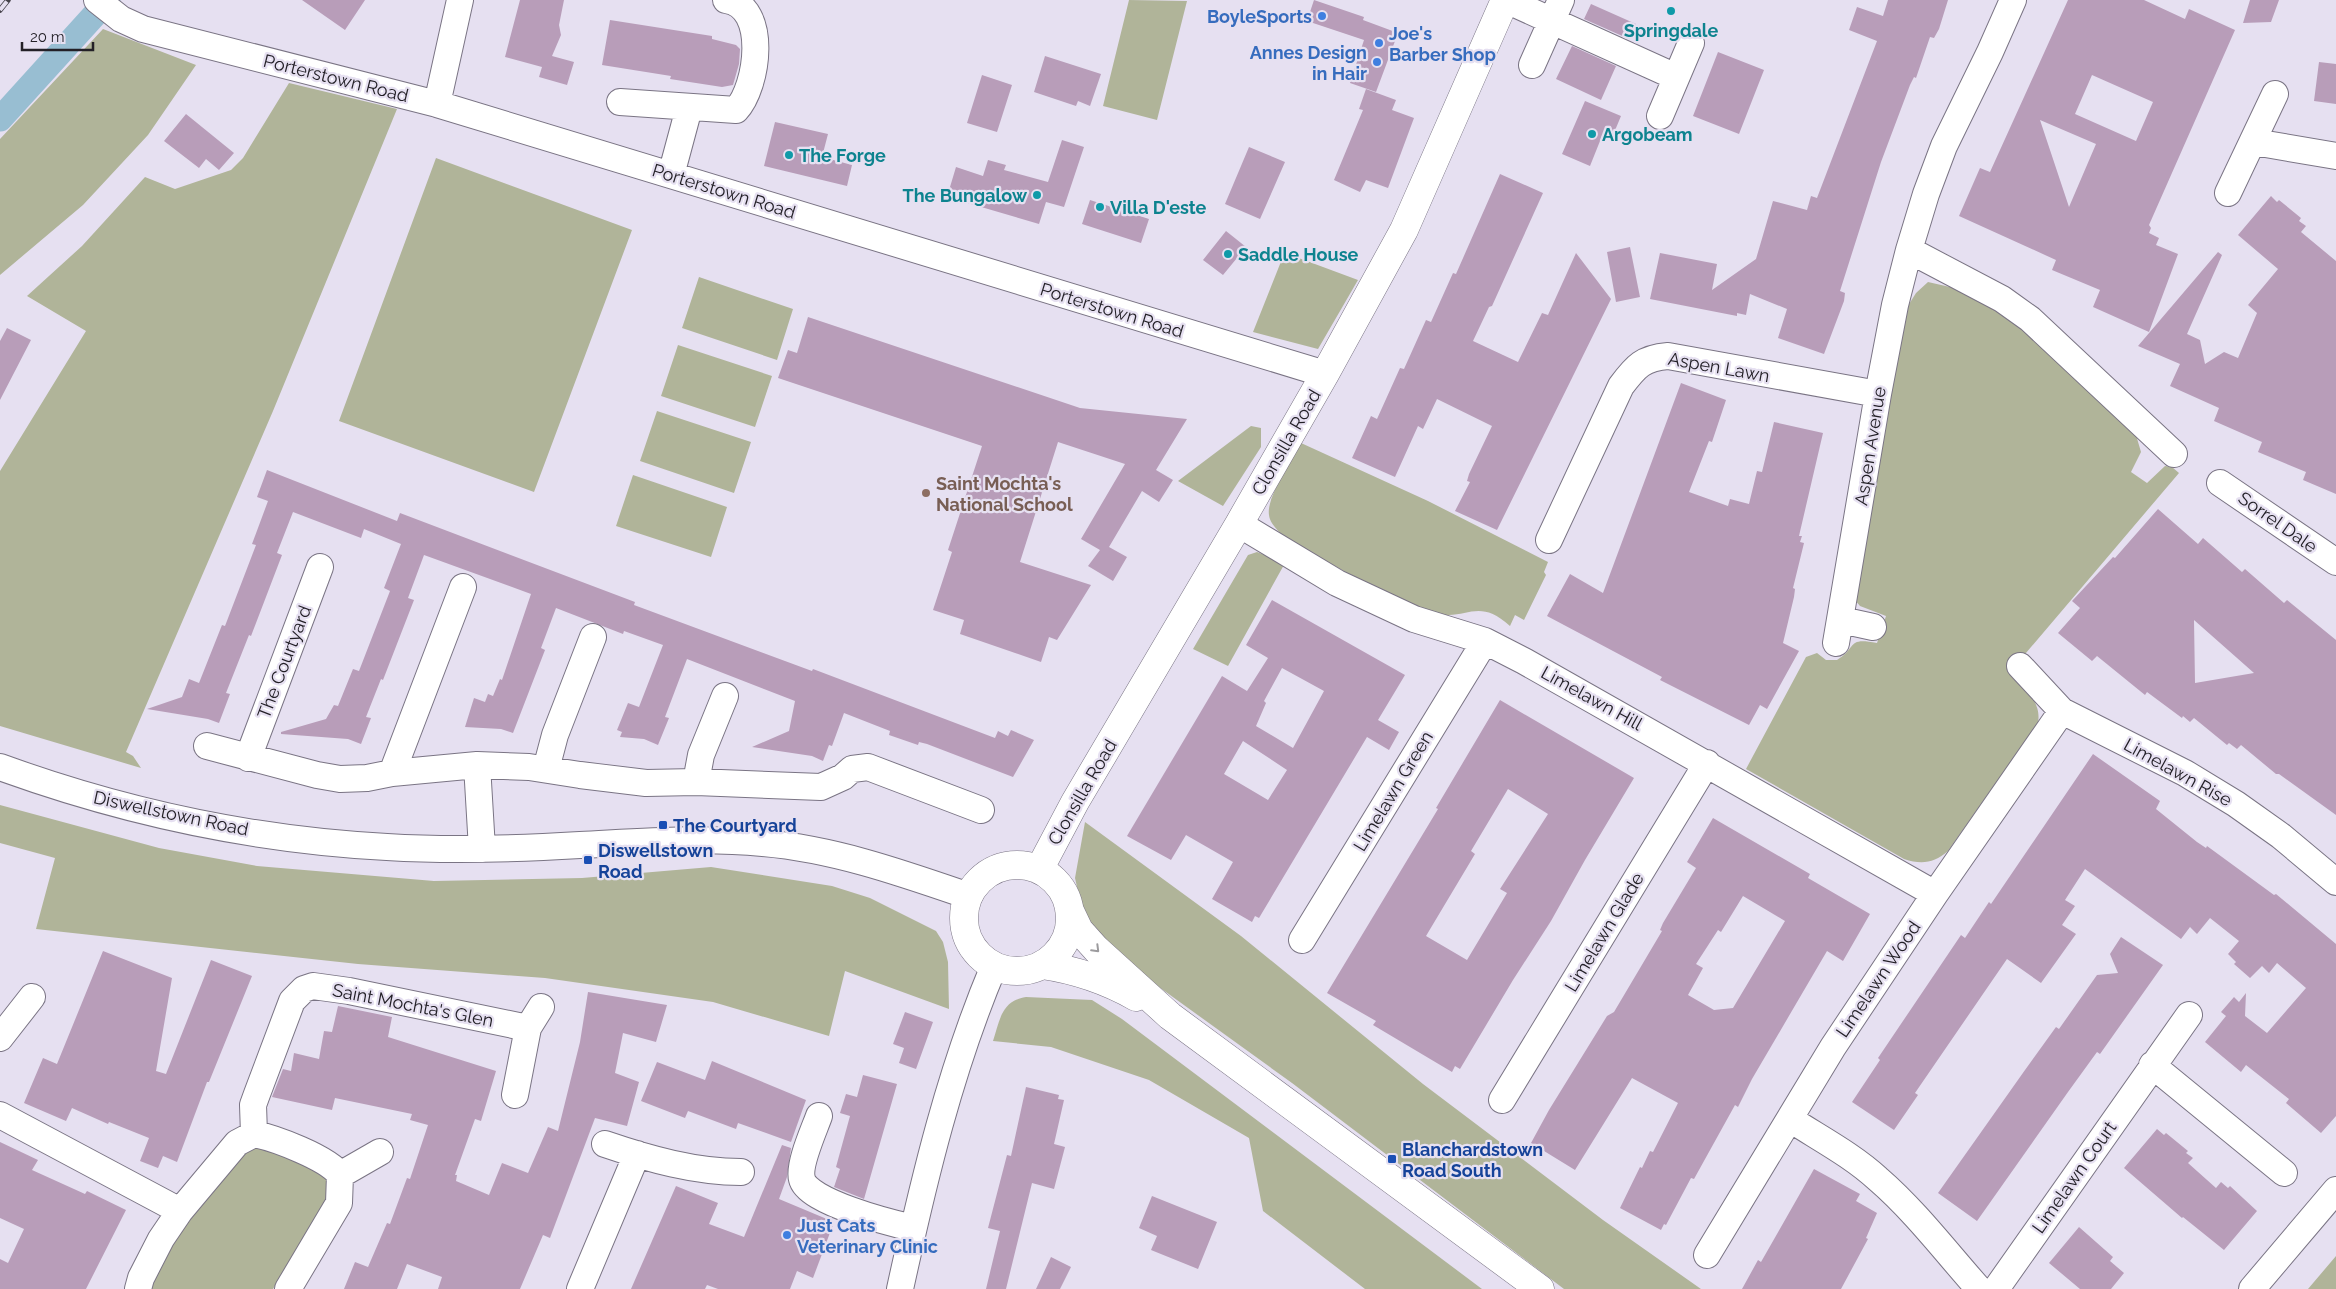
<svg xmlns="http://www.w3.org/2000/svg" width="2336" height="1289" font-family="Raleway,sans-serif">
<rect width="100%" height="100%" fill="#e6e0f1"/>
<!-- green -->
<path fill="#b0b499" d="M1129 0 1187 1 1157 120 1103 106Z
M103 29 196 65 148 135 83 205 0 275V139Z
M289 83 397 109 273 411 126 752 133 756 141 768 0 726V471L86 331 27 296 82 246 145 177 175 189 231 170 243 158Z
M436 158 632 230 534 492 339 421Z
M1288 254 1358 280 1318 349 1253 332 1282 259Z
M699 277 793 309 777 360 682 328Z
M1928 282 1963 290 2018 323 2136 435 2141 452 2131 472 2147 483 2165 466 2172 467 2179 473 2009 673C2023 689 2042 700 2038 723L1948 851C1934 863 1922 865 1904 859L1746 769 1806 657 1817 653 1826 660H1837C1858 647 1846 637 1877 643L1886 616 1860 606 1854 599 1906 309 1916 293Z
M678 345 772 376 755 427 661 396Z
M657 411 751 442 734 493 640 461Z
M1251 426 1261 428V447L1223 506 1178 481Z
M1301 443 1428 501 1548 562 1544 572 1546 575 1524 620 1515 615 1510 626C1477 596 1466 622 1435 613 1386 598 1329 562 1284 537 1278 530 1270 524 1269 515 1266 497 1293 459 1301 443Z
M633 475 727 507 711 557 616 526Z
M1257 552 1285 563 1228 666 1193 649 1248 555Z
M0 805 159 848 257 866 434 881 582 878 711 867 832 886 870 898 936 931 943 942 948 962 949 1009 845 971 829 1036 713 1002 545 978 358 964 36 929 55 858 0 843Z
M1085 822 1241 936 1423 1084 1603 1220 1701 1289H1564L1292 1083 1134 969 1084 918 1075 878Z
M1026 997 1092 1000 1122 1019 1482 1289H1365L1263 1211 1249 1138 1149 1080 1051 1047 993 1041C1000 1020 1001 1001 1026 997Z
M252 1146C269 1151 314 1163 324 1176 330 1184 327 1198 324 1207L273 1289H149C154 1277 159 1265 165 1254 185 1219 223 1175 252 1146Z
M2336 1256V1289H2308Z"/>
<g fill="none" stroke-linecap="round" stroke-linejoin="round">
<!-- canal -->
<path stroke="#98bed2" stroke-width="25" d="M0 119 108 0"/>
</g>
<!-- building -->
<path fill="#b89db9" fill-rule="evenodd" d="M302 0H365L345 30Z
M520 0H564L559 25 561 35 552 56 574 62 567 85 539 77 542 67 505 57Z
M1314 0 1364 17 1363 20 1398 33 1376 92 1350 83 1364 40 1307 21Z
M1888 0H1948L1939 29 1934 38 1930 37 1916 78 1914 77 1910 85 1881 162 1840 291 1845 293 1844 301 1824 354 1778 338 1787 309 1750 294 1746 315 1737 313V316L1650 299 1660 253 1717 264 1712 290 1756 259 1773 201 1807 210 1811 196 1817 198 1877 41 1849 30 1857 7 1883 16Z
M2068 0H2144L2185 19 2189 9 2235 30 2149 225 2151 228 2149 233 2159 238 2156 245 2178 254 2149 332 2093 307 2100 290 2052 270 2056 260 1959 216 1980 168 1990 172ZM2092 75 2153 102 2136 141 2075 114ZM2040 120 2096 144 2069 207Z
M2250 0H2279L2271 22 2243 23Z
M1591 4 1636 24 1629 39 1584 19Z
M610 20 712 36V39L736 45 740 49 739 64 733 85 722 87 670 79 671 76 602 65Z
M1572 46 1616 66 1601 100 1556 79Z
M1718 52 1764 70 1739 134 1693 116Z
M1045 56 1101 74 1090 106 1078 101 1076 106 1034 92Z
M2319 62 2336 64V104L2314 101Z
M982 75 1012 85 997 132 967 123Z
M1366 89 1396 100 1392 110 1414 118 1388 188 1366 180 1360 192 1334 180 1363 110 1359 109Z
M1585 101 1621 116 1611 140 1602 136 1590 166 1562 154Z
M186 114 234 153 219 170 206 159 199 168 164 141Z
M775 122 828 134 822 157 852 165 847 186 764 166Z
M1062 140 1084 147 1064 207 1046 202 1039 224 947 197 956 167 983 176 988 160 1006 165 1004 170 1048 182Z
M1249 147 1285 162 1260 219 1225 204Z
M1500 174 1543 193 1492 306 1489 307 1473 341 1518 362 1542 313 1548 315 1576 253 1611 299 1497 530 1455 511 1470 482 1467 481 1469 474 1492 426 1437 399 1423 429 1418 426 1395 477 1352 458 1371 416 1377 419 1400 368 1404 369 1426 320 1431 322 1453 273 1456 274Z
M2271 196 2277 202 2279 200 2301 218 2299 221 2306 226 2301 232 2336 261V494L2303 480 2306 472 2258 452 2262 442 2214 421 2219 408 2170 386 2180 364 2138 346 2218 252 2222 255 2187 334 2200 340 2205 364 2224 352 2238 358 2257 313 2248 305 2278 269 2238 235Z
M1090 200 1149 219 1141 243 1082 224Z
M1226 231 1246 247 1223 275 1203 260Z
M1630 247 1640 297 1616 302 1607 252Z
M808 317 1080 408 1187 419 1156 470 1173 480 1159 502 1142 491 1109 547 1127 557 1113 581 1088 566 1100 550 1081 539 1125 464 1058 442 1020 562 1091 585 1057 640 1049 637 1041 662 960 634 964 620 933 610 952 552 948 550 982 446 778 378 788 350 797 353Z
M7 328 31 340 0 400V341Z
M1681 383 1726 400 1712 442 1709 441 1689 492 1728 506 1730 499 1749 504 1757 471 1762 472 1774 422 1823 433 1799 536H1802L1800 542 1804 543 1793 588 1795 589 1794 597 1783 643 1799 651 1767 709 1760 705 1749 725 1660 680 1662 677 1547 616 1570 574 1603 593Z
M267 470 397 521 400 513 635 602 634 605 812 671 813 669 995 738 998 731 1008 736 1011 730 1034 740 1013 777 927 744 919 742 918 745 889 735 890 731 844 713 832 746 829 745 823 761 812 756 752 747 789 731 795 701 687 659 665 717 669 718 658 745 644 739 620 737 622 732 617 730 628 703 639 707 663 645 624 631 623 634 556 608 541 648 545 650 513 733 501 729 465 727 474 698 485 702 488 694 493 696 500 679 502 680 531 594 424 555 408 598 414 600 383 680 381 679 366 717 371 718 361 744 348 739 281 734V732L326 719 334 705 338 706 353 669 359 671 390 591 384 588 401 544 364 529 361 538 293 512 277 553 282 555 251 636 249 635 226 693 230 694 219 723 208 719 147 709 182 697 189 679 199 683 222 625 225 626 256 545 252 544 268 501 257 497Z
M2158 509 2198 544 2203 538 2242 572 2245 569 2284 603 2287 600 2336 640V815L2279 774H2276L2241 745 2237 749 2229 743 2227 745 2194 718 2190 722 2183 716 2182 718 2147 692 2145 695 2097 656 2092 661 2058 633 2080 608 2072 601 2113 557 2115 558ZM2194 620 2254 673 2195 683Z
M1272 600 1405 675 1378 720 1399 732 1389 750 1367 737 1259 918 1255 916 1252 922 1212 899 1233 862 1186 835 1171 860 1127 836 1222 676 1247 691 1268 658 1246 645ZM1282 668 1324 691 1293 748 1256 726 1266 703 1264 701ZM1243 741 1287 770 1268 800 1224 774Z
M1500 700 1634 778 1585 860 1551 921 1513 980 1460 1069 1455 1066 1452 1072 1373 1025 1376 1021 1327 993 1438 809 1436 808ZM1508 789 1548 814 1500 889 1507 893 1467 960 1426 936 1475 854 1471 851Z
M2093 754 2160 801 2156 809 2197 842 2206 848 2207 846 2274 895 2276 894 2336 944V1116L2321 1133 2286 1103 2289 1099 2246 1065 2241 1072 2205 1042 2226 1016 2221 1012 2234 997 2239 1002 2246 993 2245 1016 2267 1033 2306 988 2277 963 2269 973 2262 966 2250 978 2234 964 2236 962 2228 954 2239 941 2210 918 2197 934 2190 927 2181 939 2085 869 2065 900 2075 906 2062 925 2076 934 2041 983 2007 959 1915 1093 1918 1095 1894 1130 1852 1102 1880 1060 1878 1058 1961 935 1965 938 1989 902 1991 904Z
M1713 818 1810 874 1808 878 1870 914 1843 961 1827 951 1752 1079 1738 1107 1735 1105 1694 1179 1691 1178 1666 1225 1664 1224 1661 1230 1620 1208 1640 1167 1642 1168 1650 1151 1653 1152 1678 1103 1632 1078 1575 1170 1531 1143 1549 1110 1607 1016 1614 1012 1662 931 1660 930 1663 923 1696 868 1687 862ZM1743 896 1785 921 1733 1008 1714 1010 1688 995 1703 968 1696 964 1718 930 1721 932Z
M2121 937 2163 965 2100 1054 2097 1052 2068 1092 1977 1221 1938 1193 2025 1070 2056 1027 2059 1029 2097 975 2118 973 2110 954Z
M103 951 172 978 156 1071 166 1074 211 960 252 976 209 1082H207L177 1162 163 1156 158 1168 140 1161 149 1138 109 1122 108 1124 72 1108 66 1121 24 1103 43 1058 57 1064Z
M588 992 667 1005 656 1042 623 1033 615 1073 639 1082 627 1126 595 1118 550 1238 543 1235 520 1289H438L442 1277 407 1264 397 1289H344L355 1262 368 1267 387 1223 390 1224 407 1178 410 1179 428 1125 410 1120 412 1114 335 1098 332 1110 272 1097 283 1069 291 1071 294 1053 319 1059 324 1031 332 1032 338 1006 392 1017 388 1037 496 1071 481 1121 475 1119 455 1175H457L456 1181 489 1195 502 1163 528 1173 548 1127 558 1131 580 1042Z
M905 1012 933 1022 916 1069 899 1063 904 1048 893 1044Z
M712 1061 806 1100 791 1142 738 1123 736 1129 688 1111 685 1118 641 1101 657 1062 705 1080Z
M863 1075 897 1084 864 1199 834 1187 840 1169 836 1167 850 1116 840 1113 846 1094 857 1097Z
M1026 1087 1059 1095 1058 1099 1064 1100 1054 1144 1065 1147 1054 1189 1032 1183 1006 1289H986L1000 1231 988 1228 1007 1155 1011 1156Z
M2157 1129 2164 1135 2166 1133 2188 1151 2186 1153 2193 1158 2188 1163 2216 1188 2221 1182 2228 1188 2230 1186 2257 1211 2224 1250 2183 1217 2182 1218 2124 1168Z
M0 1142 38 1160 32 1170 85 1194 87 1191 126 1210 86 1289H0V1259L8 1263 24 1229 0 1218Z
M782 1145 791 1148 787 1177 779 1199 834 1222 813 1278 797 1271 790 1289H718L707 1285 705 1289H631L676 1186 718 1203 709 1224 744 1237Z
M1814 1169 1860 1194 1856 1201 1877 1213 1866 1238 1868 1239 1841 1289H1742L1758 1260 1761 1262Z
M1152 1196 1217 1222 1198 1269 1151 1250 1157 1236 1139 1228Z
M2079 1227 2113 1257 2110 1261 2124 1273 2111 1289H2080L2049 1263Z
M1051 1257 1071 1267 1060 1289H1036Z"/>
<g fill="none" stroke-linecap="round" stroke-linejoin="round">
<defs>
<path id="minor" d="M97 0 121 19 143 29 437 104 1325 374
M1506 0 1676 77
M1532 65 1561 0
M620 102 736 110C758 87 769 6 726 0
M437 104 460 0
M1660 116 1691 43
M2254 142 2336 156
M671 175 689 108
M2228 193 2275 94
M1909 250 2002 299 2030 319 2174 454
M2220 483 2336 562
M1239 524 1337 583 1414 619 1485 641 1524 661 1935 894
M1549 540 1621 386C1636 366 1643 358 1668 356L1878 394
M1841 620 1873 627
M1836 643 1878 394 1895 305 1909 250 1926 194 1944 146 1990 52 2013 0
M2020 666 2062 711 2185 773 2236 804 2281 836 2336 882
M207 746 317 775 340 779 367 778 392 773 477 765 529 767 580 775 646 783 696 782 821 787 843 777 852 769 868 767 981 810
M248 758 320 567
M477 765 482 849
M0 767C124 812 255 840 387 847 451 851 516 849 580 845 641 842 702 837 763 843 834 849 902 873 969 896
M546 769 555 735 593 637
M392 773 463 587
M696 782 701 755 725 696
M1302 940 1485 641
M0 1038 32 997
M2152 1065 2284 1173
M515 1095 528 1028 541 1007
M1502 1100 1707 763
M0 1115 180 1211
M819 1116C814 1130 798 1165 802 1179 807 1202 891 1223 913 1228
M1790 1119C1819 1138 1852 1155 1878 1179 1915 1211 1946 1252 1979 1289
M254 1134 253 1105 257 1094 292 1001 304 989 313 986 349 991 528 1028
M605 1144C649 1159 695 1172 741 1172
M340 1175 380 1152
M1707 1255 1833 1047 1935 894 2062 711
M138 1289 141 1278 161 1239 180 1211 237 1143 254 1134C275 1138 328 1158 340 1175L339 1203 288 1289
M580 1289 637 1154
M900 1289C924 1179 950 1070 994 966
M1996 1289 2189 1015
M2252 1289 2336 1190"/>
<path id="major" d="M964 918a53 53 0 1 1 106 0a53 53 0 1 1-106 0Z
M1039 870 1075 802 1239 524 1325 374 1404 230 1505 0
M1069 909 1079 930 1096 949 1170 1016 1540 1289
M1042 965C1076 970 1106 980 1136 997"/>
</defs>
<!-- minor casing -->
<use href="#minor" stroke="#7a7484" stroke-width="28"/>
<!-- major casing -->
<use href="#major" stroke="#7a7484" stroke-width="29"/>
<!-- minor -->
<use href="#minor" stroke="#fff" stroke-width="26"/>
<!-- major -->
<use href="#major" stroke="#fff" stroke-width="28"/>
<defs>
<path id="rail" d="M0 10 8 0"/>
</defs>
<!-- rail casing -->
<use href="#rail" stroke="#46434b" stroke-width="5.5"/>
<!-- rail -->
<use href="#rail" stroke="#e6e0f1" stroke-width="4" stroke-dasharray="11" stroke-linecap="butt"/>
</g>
<!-- one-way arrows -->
<defs><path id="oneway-chevron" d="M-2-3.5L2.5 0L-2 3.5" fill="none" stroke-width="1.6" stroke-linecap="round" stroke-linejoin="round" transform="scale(1.25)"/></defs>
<use stroke="#9c9b9e" href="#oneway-chevron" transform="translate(1096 949) rotate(45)"/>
<!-- markers -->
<g fill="#0f9aa8" stroke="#e6e0f1" stroke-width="2">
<circle cx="1671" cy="11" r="5"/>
<circle cx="1592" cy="134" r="5"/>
<circle cx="789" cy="155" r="5"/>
<circle cx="1037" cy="195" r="5"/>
<circle cx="1100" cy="207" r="5"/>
<circle cx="1228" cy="254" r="5"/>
</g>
<g fill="#3f7fe0" stroke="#e6e0f1" stroke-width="2">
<circle cx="1322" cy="16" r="5"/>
<circle cx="1379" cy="43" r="5"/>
<circle cx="1377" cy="62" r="5"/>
<circle cx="787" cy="1235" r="5"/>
</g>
<circle fill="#8d6e63" stroke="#e6e0f1" stroke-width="2" cx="926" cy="493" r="5"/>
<g fill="#1a4fb4" stroke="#e6e0f1" stroke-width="2">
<rect x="658" y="820" width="10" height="10" rx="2.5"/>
<rect x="583" y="855" width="10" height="10" rx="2.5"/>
<rect x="1387" y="1154" width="10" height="10" rx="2.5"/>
</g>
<g text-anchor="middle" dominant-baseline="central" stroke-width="4.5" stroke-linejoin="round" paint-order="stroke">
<!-- shop labels -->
<g font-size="18" font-weight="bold" fill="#366cbe" stroke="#e6e0f1" text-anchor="end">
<text x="1312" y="16">BoyleSports</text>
<text x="1389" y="33" text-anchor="start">Joe's<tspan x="1389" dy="21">Barber Shop</tspan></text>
<text x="1367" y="52">Annes Design<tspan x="1367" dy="21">in Hair</tspan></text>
<text x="797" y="1225" text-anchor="start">Just Cats<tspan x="797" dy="21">Veterinary Clinic</tspan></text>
</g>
<!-- culture labels -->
<g font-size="18" font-weight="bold" fill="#0d838f" stroke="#e6e0f1" text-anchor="start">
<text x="1671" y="30" text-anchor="middle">Springdale</text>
<text x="1602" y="134">Argobeam</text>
<text x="799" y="155">The Forge</text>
<text x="1027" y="195" text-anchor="end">The Bungalow</text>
<text x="1110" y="207">Villa D'este</text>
<text x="1238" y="254">Saddle House</text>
</g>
<!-- street labels -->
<g font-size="18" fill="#232027" stroke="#e6e0f1">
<text transform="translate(336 78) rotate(14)">Porterstown Road</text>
<text transform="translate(724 191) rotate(17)">Porterstown Road</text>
<text transform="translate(1112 310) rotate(17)">Porterstown Road</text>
<text transform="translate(1719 367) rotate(10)">Aspen Lawn</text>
<text transform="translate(1286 442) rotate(-60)">Clonsilla Road</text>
<text transform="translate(1870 446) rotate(-81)">Aspen Avenue</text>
<text transform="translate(2278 522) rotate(35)">Sorrel Dale</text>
<text transform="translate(284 662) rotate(-69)">The Courtyard</text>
<text transform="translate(1592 698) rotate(29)">Limelawn Hill</text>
<text transform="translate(2178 772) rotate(29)">Limelawn Rise</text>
<text transform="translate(1393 791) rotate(-59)">Limelawn Green</text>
<text transform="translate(1082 792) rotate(-60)">Clonsilla Road</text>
<text transform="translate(171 813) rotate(12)">Diswellstown Road</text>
<text transform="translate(1604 932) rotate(-59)">Limelawn Glade</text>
<text transform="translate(1878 979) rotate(-56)">Limelawn Wood</text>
<text transform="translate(413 1005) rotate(11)">Saint Mochta's Glen</text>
<text transform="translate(2074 1177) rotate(-55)">Limelawn Court</text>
</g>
<!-- education labels -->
<g font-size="18" font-weight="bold" fill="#785e54" stroke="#e6e0f1" text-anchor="start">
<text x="936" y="483">Saint Mochta's<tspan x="936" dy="21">National School</tspan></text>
</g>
<!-- transit labels -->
<g font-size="18" font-weight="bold" fill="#164399" stroke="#e6e0f1" text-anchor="start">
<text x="673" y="825">The Courtyard</text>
<text x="598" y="850">Diswellstown<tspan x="598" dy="21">Road</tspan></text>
<text x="1402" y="1149">Blanchardstown<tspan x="1402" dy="21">Road South</tspan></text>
</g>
</g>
<!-- scale -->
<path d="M22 42v8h71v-8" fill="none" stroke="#232027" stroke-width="2.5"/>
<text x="30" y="42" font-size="15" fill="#232027" stroke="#e6e0f1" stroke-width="4" paint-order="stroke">20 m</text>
</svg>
